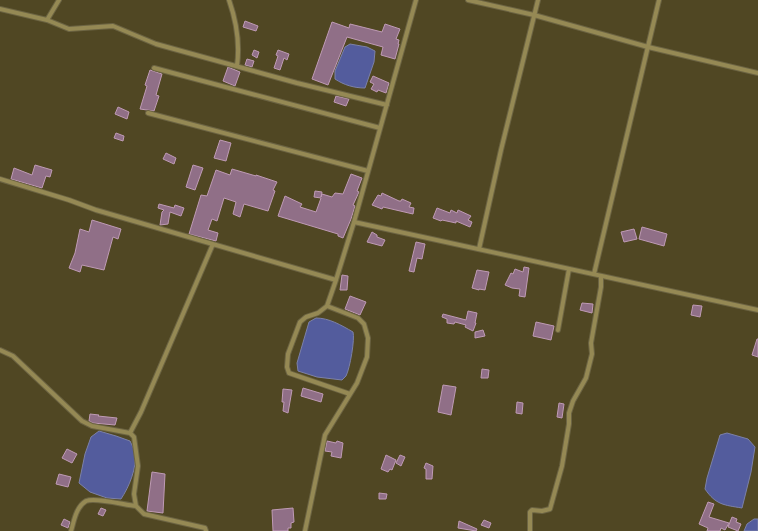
<svg xmlns="http://www.w3.org/2000/svg" width="758" height="531" font-family="Commissioner,sans-serif">
<rect width="100%" height="100%" fill="#504723"/>
<!-- water -->
<path fill="#535c9d" stroke="#7c81a8" d="M350 44 367 47 375 51 374 62 365 88C354 88 344 85 335 79V71L345 47Z
M316 318C329 318 341 325 353 332 355 339 350 368 346 376 345 377 343 379 342 380L317 377 298 371 297 363 309 322Z
M99 431 116 436 130 441C132 445 134 449 135 453 137 468 129 487 121 499L107 498 90 492 79 483 85 454 91 437Z
M727 433 748 439 755 447 751 472 742 508C724 505 716 505 705 489L707 478 720 435Z
M754 519H758V531H744L747 524Z"/>
<!-- building -->
<path fill="#906f87" stroke="#bf9bb5" d="M245 21 258 26 256 31 243 27Z
M332 22 349 28 350 24 382 32 385 24 400 29 396 39 399 40 398 44H399L395 59 381 55 383 47 347 37 328 85 312 79Z
M254 50 259 52 257 58 252 55Z
M278 50 289 54 287 60 284 58 280 70 274 68 278 56 276 55Z
M247 59 254 61 252 67 245 65Z
M228 67 240 72 235 86 223 81Z
M150 70 162 74 156 95 159 96 154 111 140 109 147 86 145 85Z
M373 76 389 83 386 93 378 90 377 92 371 89 374 84 370 82Z
M336 96 349 99 346 106 334 102Z
M118 107 129 112 127 119 115 114Z
M116 133 124 136 123 141 114 138Z
M220 140 231 143 226 161 214 158Z
M166 153 176 158 174 164 163 159Z
M35 165 52 170 50 177 46 176 42 188 11 179 14 168 32 175Z
M193 165 203 168 195 190 186 187Z
M232 169 256 176V175L277 182 273 190 275 191 268 211 244 204 240 217 233 214 236 202 224 198 217 221 212 219 208 230 218 233 216 241 189 234 201 195 207 196 216 170 230 175Z
M351 174 362 178 357 191 359 192 353 205 355 206 351 219 343 238 338 236V234L278 216 285 196 302 204 300 207 316 212 321 198 314 197 315 191 322 192 321 197 322 194 332 197 335 193 343 194Z
M382 193 399 201H401L402 199 411 203 409 207 414 208 413 214 383 207 382 209 372 205 378 195 381 196Z
M159 204 174 208 175 205 184 208 181 216 170 212 168 224 160 225 162 212 164 210 158 208Z
M437 208 450 213 451 210 457 213 458 210 471 216 468 220 472 222 470 227 456 221V223L442 220 441 221 433 218Z
M92 220 121 229 118 239 113 237 104 270 82 265 80 272 69 268 75 253 80 229 89 232Z
M642 227 667 234 664 246 639 239Z
M634 229 637 239 624 242 621 232Z
M372 232 377 235V237L385 240 382 246 367 242Z
M416 242 425 244 422 259 417 258 414 272 409 271Z
M524 267 529 268 525 297 519 296 520 289 512 288 505 285 511 273 513 274 515 269 523 272Z
M477 270 489 272 485 290 479 289V290L472 288Z
M342 275 348 276 347 290H340Z
M350 296 366 302 360 315 345 309Z
M582 303 593 304 592 313 580 310Z
M693 305 702 306 700 317 691 315Z
M468 311 477 313 475 323H476L473 331 465 327 466 325 455 322 454 324 447 323V319L442 317 443 314 466 320Z
M536 322 554 326 551 340 533 336Z
M483 330 485 336 475 338V332Z
M757 339H758V357L752 355Z
M482 369 489 370 488 378H481Z
M443 385 456 387 451 415 438 412Z
M303 388 323 394 321 402 301 396Z
M283 389 292 390 288 413 283 411 284 402H282Z
M517 402 523 403 522 414 516 413Z
M559 403 564 404 562 418 557 417Z
M90 414 99 415 98 416 117 418 115 425 93 423 89 421Z
M327 441 336 443 337 441 343 443 341 458 331 456 332 452 325 451Z
M67 449 77 454 72 463 62 458Z
M386 455 396 460 392 470 390 469 388 472 381 469Z
M400 455 405 457 401 466 396 463Z
M426 463 433 466 432 479H426V469L424 468Z
M152 472 165 474 163 513 147 511Z
M59 474 71 477 68 487 56 484Z
M379 493 387 494 386 499H379Z
M708 502 714 504 709 517 729 523 725 530 721 528 720 531H707L708 528 699 524Z
M101 508 106 510 103 516 98 514Z
M293 508 294 522 291 523V528H288V531H273L272 510Z
M732 517 737 519 736 522 741 524 738 531 728 527Z
M64 519 70 522 68 528 61 525Z
M484 520 491 523 489 528 481 525Z
M459 521 477 529 476 531 458 528Z"/>
<g fill="none" stroke-linecap="round" stroke-linejoin="round">
<defs>
<path id="street" d="M229 0C236 20 240 44 237 66
M468 0 534 15 648 47 758 73
M0 9 47 20 69 29 113 26 156 44 297 83 387 105
M47 20 59 0
M154 68 380 128
M148 113 368 171
M0 179 69 200 96 210 336 280 354 222 758 310
M354 222 416 0
M479 249 501 150 538 0
M594 274 659 0
M327 306 318 313 306 317 300 322 288 354 287 367 289 373 350 394
M558 330 569 269
M0 350 13 356 82 421 92 426 130 433 134 437 138 466 134 494 136 506 144 514 205 528 206 531
M130 433 141 412 213 244
M71 531C74 521 76 507 86 501 95 497 125 505 136 506
M305 531 325 435 357 383 367 357 368 338 364 324 358 318 327 306 336 280
M530 531V512L532 510 542 511 550 509 562 466 569 424V413L573 401 586 378 592 354 591 343 601 287V276"/>
</defs>
<!-- street casing -->
<use href="#street" stroke="#6c6443" stroke-width="6"/>
<!-- street -->
<use href="#street" stroke="#958954" stroke-width="4"/>
</g>
</svg>
